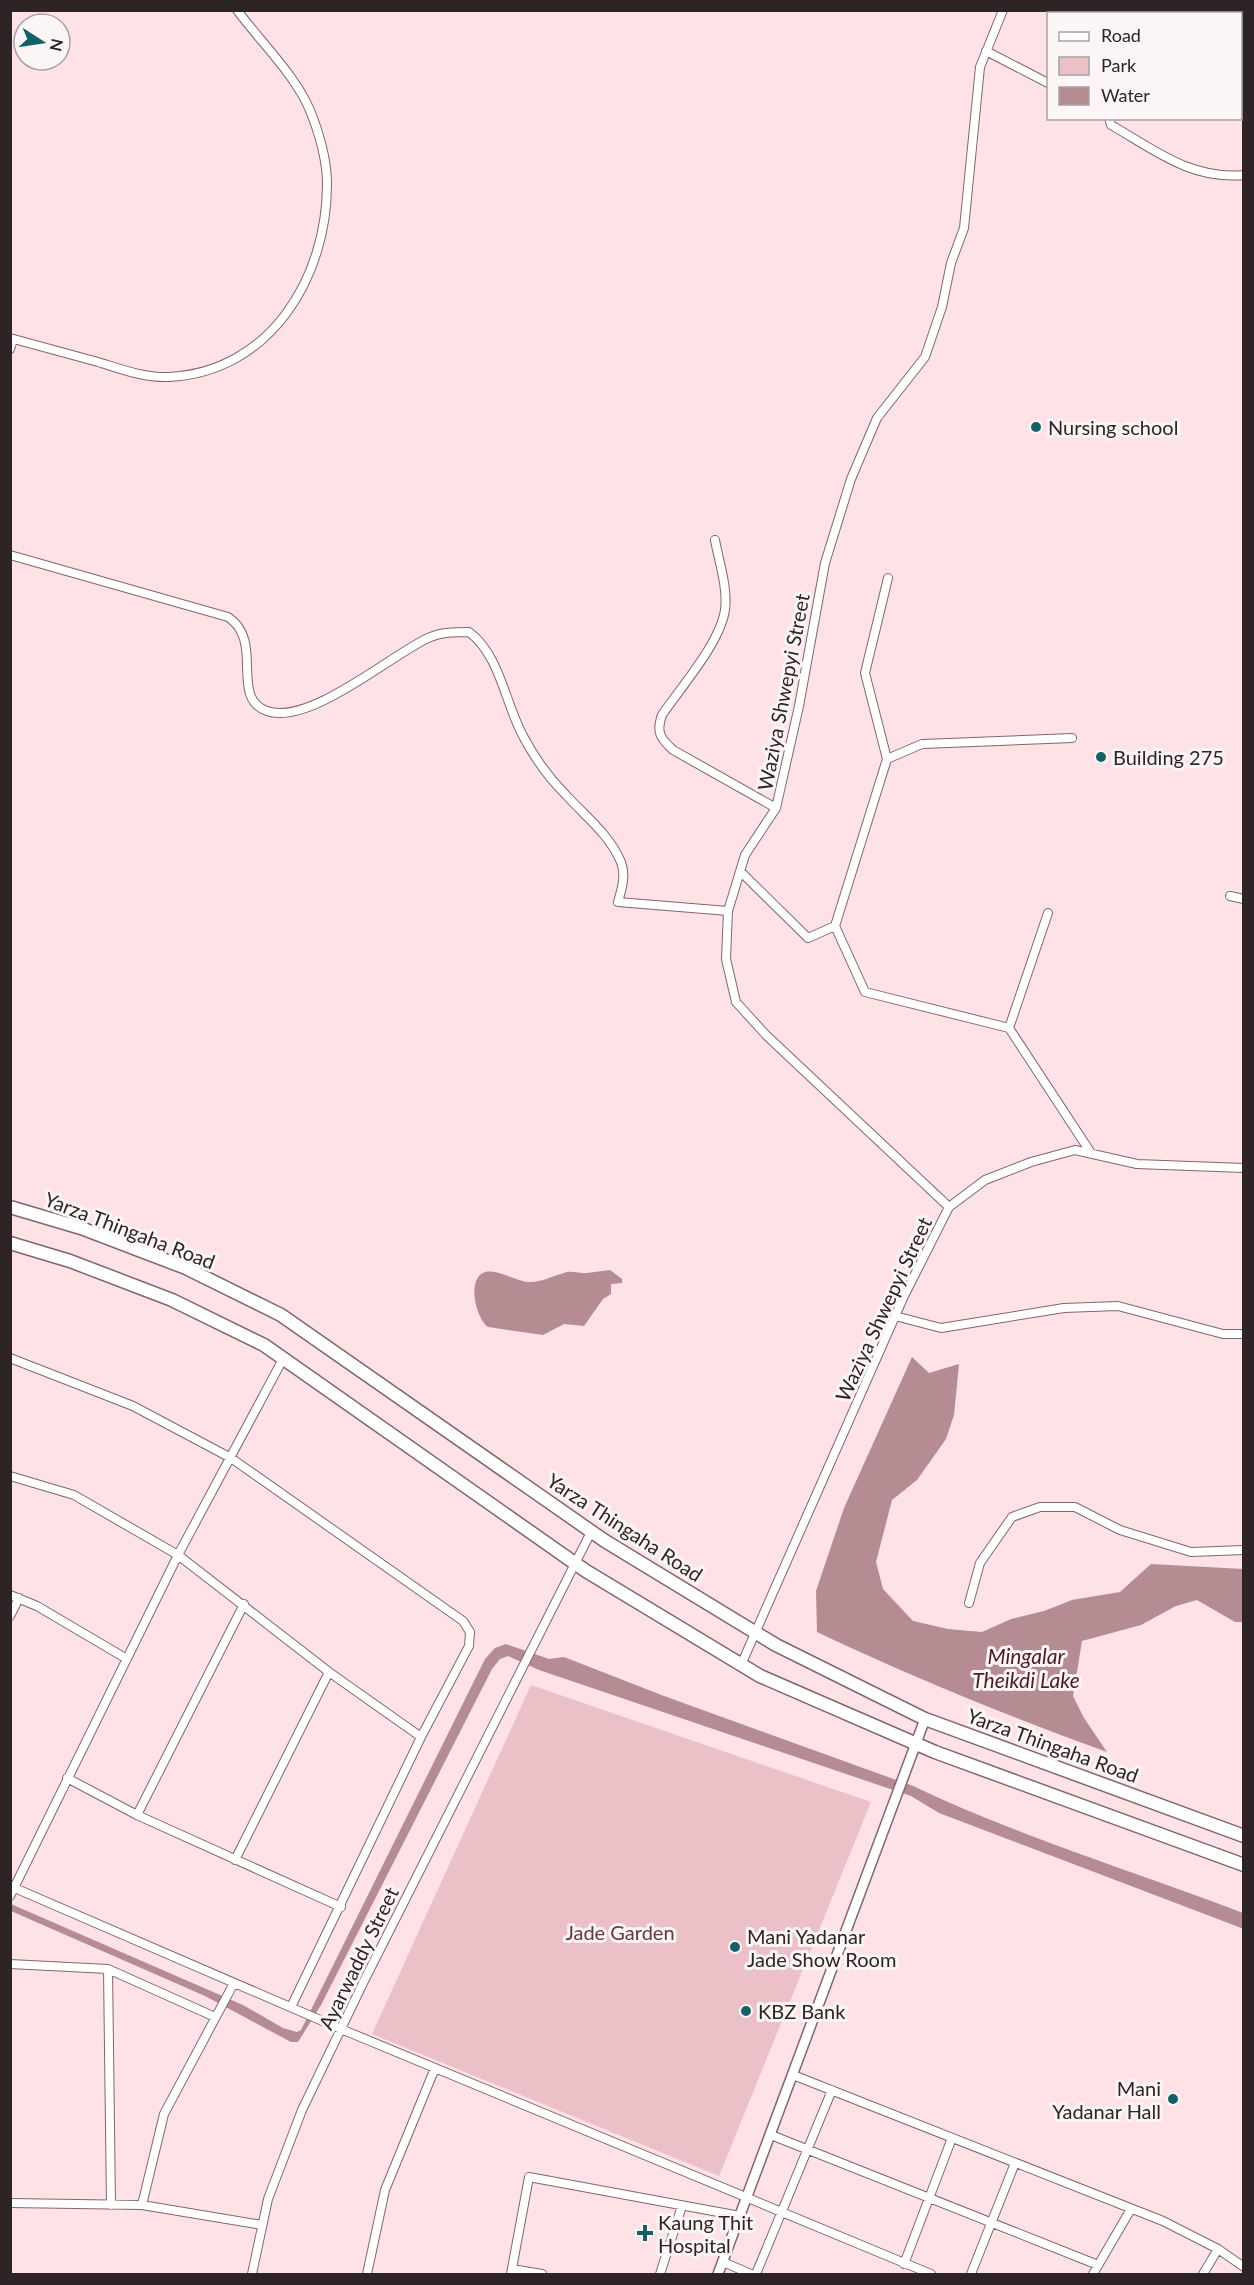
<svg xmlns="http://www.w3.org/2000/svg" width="1254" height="2285" font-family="Lato,sans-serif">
<rect width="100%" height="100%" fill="#fee2e5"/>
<!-- green -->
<path fill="#ebc1c7" d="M531 1685 871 1802 719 2176 372 2034Z"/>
<!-- water -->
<path fill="#b48c92" d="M610 1270 622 1279V1283L611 1284V1294L603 1299 584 1326 564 1324 543 1335 488 1327C476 1318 467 1281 483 1273 494 1267 515 1281 528 1282 541 1283 552 1276 564 1273 572 1270 579 1274 587 1273 595 1272 602 1271 610 1270Z
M912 1357 929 1373 959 1364 954 1415 946 1439 917 1480 892 1500 876 1562 883 1589 913 1621 948 1629 982 1632 1011 1619 1044 1611 1072 1600 1120 1592 1151 1564 1243 1569V1622H1235L1197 1600 1176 1606 1141 1625 1082 1641 1073 1696 1084 1718 1107 1752C1008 1716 912 1677 817 1632L816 1591 844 1508Z
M506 1644 549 1659 564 1657 664 1696 913 1786C1020 1837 1133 1871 1243 1913L1244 1929 939 1813 911 1796 539 1670 508 1656 500 1659 492 1669 321 2005 298 2042H291L205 1996 11 1911V1904L243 2005 283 2028 297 2032 301 2030 485 1659 495 1648Z"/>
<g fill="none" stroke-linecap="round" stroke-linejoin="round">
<defs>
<path id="minor" d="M1131 14 1132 10
M986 51 1048 83
M1109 118 1111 125C1155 150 1191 180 1244 175
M10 338C40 346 69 354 98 362 121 369 144 378 169 377 270 372 327 278 327 184 327 163 320 137 313 118 299 78 262 44 237 10
M10 349 13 339
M715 540C719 562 728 588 725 610 720 643 681 687 662 715 656 732 660 738 673 750L776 808
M10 555 228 617C265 641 229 698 267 711 309 726 391 655 428 638 441 632 455 632 469 632 500 655 505 703 523 736 534 757 549 778 566 795 586 817 609 834 621 862 626 876 622 888 618 902L728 911
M887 759 865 673 888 578
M740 871 808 938 835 926 887 759 922 744 1072 738
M1230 896 1244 899
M835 926 865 992 1009 1028 1091 1153
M1009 1028 1048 913
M949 1207 985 1180 1031 1162 1075 1150 1137 1164 1244 1168
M895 1316 941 1328 1064 1308 1118 1306 1223 1334H1244
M10 1358 133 1406 231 1458 463 1621 470 1632 469 1646 421 1737 291 2007
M10 1476 74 1495 178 1555 329 1672 421 1737
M10 1595 37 1606 127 1659
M969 1603 980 1563 1012 1517 1040 1507H1075L1120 1530 1191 1552 1244 1550
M10 1616 19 1598
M741 1665 904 1296 949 1207 766 1035 736 1002 726 959 728 911 745 855 776 808 799 706 825 563 851 479 877 418 925 357 942 307 951 263 964 228 980 67 1003 10
M67 1778 137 1815 341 1907
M137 1815 244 1604
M235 1860 329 1672
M10 1886 341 2029 931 2274
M10 1896 178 1555 283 1359
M10 1964 108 1969 215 2017
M108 1969 111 2205
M793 2075 1163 2221 1218 2249 1244 2267
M771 2135 1098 2265
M10 2203 142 2205 262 2225
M142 2205 164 2114 234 1983
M723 2262 751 2274
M904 2264 952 2138
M512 2269 542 2274
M252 2274 268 2199 302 2110 364 1981 591 1532
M367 2274 385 2190 435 2068
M511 2274 529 2177 740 2216
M660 2274 682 2206
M756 2274 832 2090
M971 2274 1015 2163
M1093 2274 1131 2209
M1203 2274 1218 2249"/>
<path id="tertiary" d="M718 2274 925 1719"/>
<path id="primary" d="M10 1207 81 1228 186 1268 281 1315 605 1541 776 1645 925 1719 1244 1836
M10 1243 70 1261 172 1300 264 1345 586 1571 760 1676 935 1752 1244 1865"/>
</defs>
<!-- minor casing -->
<use href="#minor" stroke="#80676b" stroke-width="10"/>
<!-- tertiary casing -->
<use href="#tertiary" stroke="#80676b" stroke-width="12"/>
<!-- primary casing -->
<use href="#primary" stroke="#80676b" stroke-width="15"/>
<!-- minor -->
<use href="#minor" stroke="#fff" stroke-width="8"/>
<!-- tertiary -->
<use href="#tertiary" stroke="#fff" stroke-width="9"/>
<!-- primary -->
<use href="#primary" stroke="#fff" stroke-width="12"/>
</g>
<!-- markers -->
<g fill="#12616a" stroke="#fbf5f6" stroke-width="2">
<circle cx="1036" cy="427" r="6"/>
<circle cx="1101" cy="757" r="6"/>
<circle cx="735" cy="1947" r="6"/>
<circle cx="746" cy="2011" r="6"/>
<circle cx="1173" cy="2099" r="6"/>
<path d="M642 2224h6v6h6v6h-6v6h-6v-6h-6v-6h6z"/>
</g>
<g text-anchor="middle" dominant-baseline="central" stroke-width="6" stroke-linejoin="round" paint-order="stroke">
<!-- poi labels -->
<g font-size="20" fill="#2e2425" stroke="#fbf5f6" text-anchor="start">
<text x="1048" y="427">Nursing school</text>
<text x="1113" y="757">Building 275</text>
<text x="747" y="1936">Mani Yadanar<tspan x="747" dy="23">Jade Show Room</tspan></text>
<text x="758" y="2011">KBZ Bank</text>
<text x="1161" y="2088" text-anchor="end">Mani<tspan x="1161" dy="23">Yadanar Hall</tspan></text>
<text x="658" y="2222">Kaung Thit<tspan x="658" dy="23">Hospital</tspan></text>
</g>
<!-- street labels -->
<g font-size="20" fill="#2e2425" stroke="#fbf5f6">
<text transform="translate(783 692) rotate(-79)">Waziya Shwepyi Street</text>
<text transform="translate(130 1230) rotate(21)">Yarza Thingaha Road</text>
<text transform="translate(883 1309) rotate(-65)">Waziya Shwepyi Street</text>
<text transform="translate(625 1527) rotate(33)">Yarza Thingaha Road</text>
<text transform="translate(1053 1745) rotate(20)">Yarza Thingaha Road</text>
<text transform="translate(358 1958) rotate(-64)">Ayarwaddy Street</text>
</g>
<!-- park labels -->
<g font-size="20" fill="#6b343f" stroke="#fbf5f6">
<text x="620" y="1932">Jade Garden</text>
</g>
<!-- water labels -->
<g font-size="21" font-style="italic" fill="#4e1a26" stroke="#fbf5f6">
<text x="1026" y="1655">Mingalar<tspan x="1026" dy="24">Theikdi Lake</tspan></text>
</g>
</g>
<!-- border -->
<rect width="1254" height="2285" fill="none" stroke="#2e2425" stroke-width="24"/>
<!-- legend -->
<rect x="1047" y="12" width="195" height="108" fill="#fbf5f6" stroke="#a9a1a2" stroke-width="1.5"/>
<rect x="1059" y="32" width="30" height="9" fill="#ffffff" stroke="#a9a1a2" stroke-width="1.5"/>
<text x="1101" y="42" font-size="18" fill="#2e2425">Road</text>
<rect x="1059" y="57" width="30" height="18" fill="#ebc1c7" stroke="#a9a1a2" stroke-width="1.5"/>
<text x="1101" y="72" font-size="18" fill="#2e2425">Park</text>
<rect x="1059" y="87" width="30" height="18" fill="#b48c92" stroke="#a9a1a2" stroke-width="1.5"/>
<text x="1101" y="102" font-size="18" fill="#2e2425">Water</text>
<!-- north arrow -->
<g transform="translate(42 42) rotate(102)"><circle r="28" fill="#fbf5f6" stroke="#a9a1a2" stroke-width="1.5"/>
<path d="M0-4.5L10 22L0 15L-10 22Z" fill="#12616a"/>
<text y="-9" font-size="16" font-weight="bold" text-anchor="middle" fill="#2e2425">N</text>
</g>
</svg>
